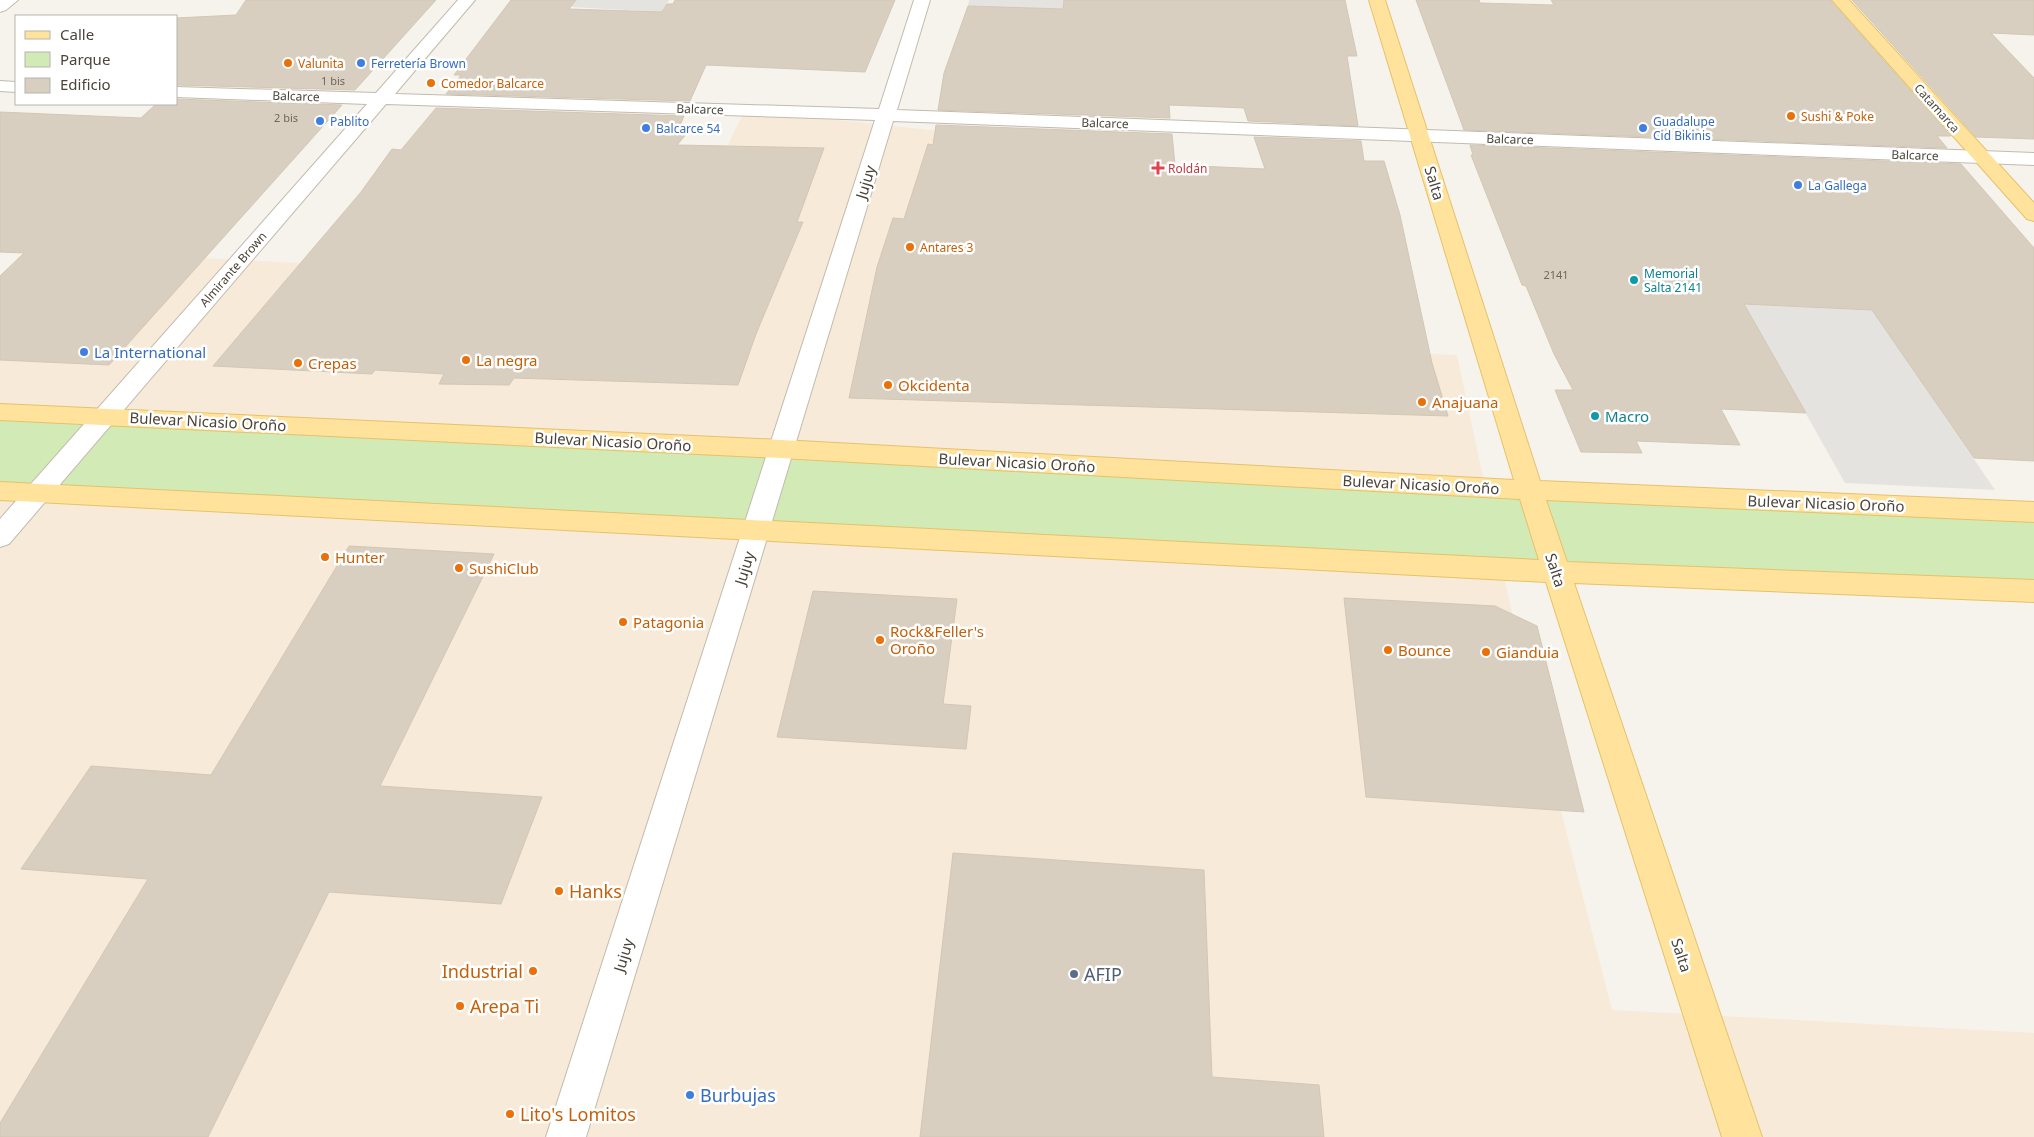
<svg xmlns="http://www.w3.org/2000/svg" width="2034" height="1137" font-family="'Noto Sans',sans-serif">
<rect width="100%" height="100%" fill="#f6f3ec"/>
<!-- commercial -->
<path fill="#f7ead8" d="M745 110 1051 143 1036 340 1457 355 1520 651 1612 1010 2034 1033V1137H0V315L204 258 661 282Z"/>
<!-- green -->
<path fill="#d2eab5" d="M0 412 2034 512V591L0 491Z"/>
<!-- parking -->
<path fill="#e5e3e0" d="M576 0H669L662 12 571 7Z
M969 0H1064L1063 9 968 6Z
M1744 304 1872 310 1995 490 1845 483Z"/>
<!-- building -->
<path fill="#d8cfc1" stroke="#d3c7b4" d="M246 0H436L355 90 176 85V18L236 15Z
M511 0H576L569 9 662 12 667 4H673L675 0H895L865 72 706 65 690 101 446 94 461 75H454Z
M1064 0H1345L1357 56H1347L1358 126 1248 121 1244 108 1222 107 1169 105 1170 118 938 110 944 73 968 6 1063 9Z
M1416 0H1479L1480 3 1554 5 1551 0H1830L1951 136H1937L1947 148 1464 130Z
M1852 0H2034V35L1991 33 2034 78V139L1976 137Z
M176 99 342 105 109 365 0 360V276L24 253 0 252V112L141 118 156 104H176Z
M436 108 684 116 678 130 689 131 677 145 824 148 797 222H803L756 334 738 385 514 378 509 385 439 384 444 374 375 370 372 374 213 366 361 192 392 149 401 150Z
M936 125 1172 134 1175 165 1265 169 1254 137 1361 141 1364 161H1384L1400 215 1432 363 1448 416 849 398 877 267 893 218 904 219 928 144 933 145Z
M1470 145 1961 164 2034 248V461L1974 458 1872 310 1744 304 1806 413 1721 409 1740 445 1636 441 1642 453 1581 452 1555 390H1573L1554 354 1526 286 1522 285 1471 155H1473Z
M349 546 494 554 380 786 542 797 501 904 329 892 208 1137H0V1123L148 879 21 869 91 766 211 775Z
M813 591 957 599 943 704 971 706 966 749 777 737Z
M1344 598 1495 606 1537 626 1584 812 1366 797Z
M953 853 1204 870 1212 1077 1319 1085 1324 1137H920Z"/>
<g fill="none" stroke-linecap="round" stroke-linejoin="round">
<defs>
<path id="minor" d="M0 0H18L6 10 0 12Z
M458 0H475L395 94 879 109 914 0H930L897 110 2034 153V165L893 121 586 1137H546L875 120 386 104 9 544 0 547V519L367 104 176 97V87L376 93Z
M0 81 16 82V92L0 91Z"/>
<path id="major" d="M1369 0H1385L1540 481 2034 502V522L1546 500 1567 562 2034 580V602L1574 583 1762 1137H1722L1546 582 0 500V482L1539 560 1520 499 781 458 0 420V404L781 440 1514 480Z
M1832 0H1849L2034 203V221L2027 219Z"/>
</defs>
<!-- minor casing -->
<use href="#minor" stroke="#c2bbae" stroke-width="2"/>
<!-- major casing -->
<use href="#major" stroke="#e6c16a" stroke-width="2"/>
<!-- minor -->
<use href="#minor" fill="#fff" fill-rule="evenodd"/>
<!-- major -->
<use href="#major" fill="#ffe39c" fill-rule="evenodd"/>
</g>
<!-- markers -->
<g fill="#e8710a" stroke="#fff" stroke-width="2">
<circle cx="288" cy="63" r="5"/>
<circle cx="431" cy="83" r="5"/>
<circle cx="1791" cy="116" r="5"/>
<circle cx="910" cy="247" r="5"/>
<circle cx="466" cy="360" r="5"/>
<circle cx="298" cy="363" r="5"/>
<circle cx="888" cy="385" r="5"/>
<circle cx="1422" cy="402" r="5"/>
<circle cx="325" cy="557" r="5"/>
<circle cx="459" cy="568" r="5"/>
<circle cx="623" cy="622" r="5"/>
<circle cx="880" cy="640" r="5"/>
<circle cx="1388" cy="650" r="5"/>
<circle cx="1486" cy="652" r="5"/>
<circle cx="559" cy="891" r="5"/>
<circle cx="533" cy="971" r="5"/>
<circle cx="460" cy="1006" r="5"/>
<circle cx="510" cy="1114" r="5"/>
</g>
<g fill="#3f7fe0" stroke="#fff" stroke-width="2">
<circle cx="361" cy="63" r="5"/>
<circle cx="320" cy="121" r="5"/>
<circle cx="646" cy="128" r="5"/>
<circle cx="1643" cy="128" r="5"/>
<circle cx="1798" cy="185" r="5"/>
<circle cx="84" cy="352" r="5"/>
<circle cx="690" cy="1095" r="5"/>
</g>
<path fill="#e0444e" stroke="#fff" stroke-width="2" d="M1155.5 160.5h5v5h5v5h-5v5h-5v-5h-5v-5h5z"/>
<g fill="#0f9aa8" stroke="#fff" stroke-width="2">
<circle cx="1634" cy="280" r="5"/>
<circle cx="1595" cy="416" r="5"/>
</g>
<circle fill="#5c6f8a" stroke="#fff" stroke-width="2" cx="1074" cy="974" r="5"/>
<g text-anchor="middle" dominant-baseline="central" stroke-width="5" stroke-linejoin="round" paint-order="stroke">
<!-- far-number labels -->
<g font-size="11" fill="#6e675b">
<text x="333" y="80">1 bis</text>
<text x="286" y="117">2 bis</text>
<text x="1556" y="274">2141</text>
</g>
<!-- far-food labels -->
<g font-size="12" fill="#c56008" stroke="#fff" text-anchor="start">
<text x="298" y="63">Valunita</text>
<text x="441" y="83">Comedor Balcarce</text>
<text x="1801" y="116">Sushi &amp; Poke</text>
<text x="920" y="247">Antares 3</text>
</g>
<!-- far-shop labels -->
<g font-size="12" fill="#366cbe" stroke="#fff" text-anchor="start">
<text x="371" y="63">Ferretería Brown</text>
<text x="330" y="121">Pablito</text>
<text x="1653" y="121">Guadalupe<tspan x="1653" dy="14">Cid Bikinis</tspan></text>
<text x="656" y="128">Balcarce 54</text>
<text x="1808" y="185">La Gallega</text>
</g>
<!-- far-street labels -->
<g font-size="12" fill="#4b4439" stroke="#fff">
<text transform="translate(296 96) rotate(2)">Balcarce</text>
<text transform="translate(1937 108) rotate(48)">Catamarca</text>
<text transform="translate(700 109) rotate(2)">Balcarce</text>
<text transform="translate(1105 123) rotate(2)">Balcarce</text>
<text transform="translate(1510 139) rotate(2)">Balcarce</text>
<text transform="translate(1915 155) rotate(2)">Balcarce</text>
<text transform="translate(233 269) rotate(-49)">Almirante Brown</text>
</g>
<!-- far-health labels -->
<g font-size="12" fill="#be3a42" stroke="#fff" text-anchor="start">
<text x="1168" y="168">Roldán</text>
</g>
<!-- far-culture labels -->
<g font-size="12" fill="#0d838f" stroke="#fff" text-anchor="start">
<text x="1644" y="273">Memorial<tspan x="1644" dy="14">Salta 2141</tspan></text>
</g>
<!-- street labels -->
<g font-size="15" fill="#4b4439" stroke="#fff">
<text transform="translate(865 182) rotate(-73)">Jujuy</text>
<text transform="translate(1435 183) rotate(73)">Salta</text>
<text transform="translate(208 421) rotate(3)">Bulevar Nicasio Oroño</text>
<text transform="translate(613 441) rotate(3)">Bulevar Nicasio Oroño</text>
<text transform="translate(1017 462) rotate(3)">Bulevar Nicasio Oroño</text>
<text transform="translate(1421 484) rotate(3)">Bulevar Nicasio Oroño</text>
<text transform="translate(1826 503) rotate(2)">Bulevar Nicasio Oroño</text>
<text transform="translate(744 568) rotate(-73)">Jujuy</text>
<text transform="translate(1556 570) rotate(72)">Salta</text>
<text transform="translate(623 955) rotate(-73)">Jujuy</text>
<text transform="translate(1682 955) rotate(72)">Salta</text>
</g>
<!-- shop labels -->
<g font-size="15" fill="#366cbe" stroke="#fff" text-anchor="start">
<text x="94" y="352">La International</text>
</g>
<!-- food labels -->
<g font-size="15" fill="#c56008" stroke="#fff" text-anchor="start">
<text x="476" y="360">La negra</text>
<text x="308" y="363">Crepas</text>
<text x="898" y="385">Okcidenta</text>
<text x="1432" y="402">Anajuana</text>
<text x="335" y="557">Hunter</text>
<text x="469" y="568">SushiClub</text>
<text x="633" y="622">Patagonia</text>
<text x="890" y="631">Rock&amp;Feller's<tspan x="890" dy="17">Oroño</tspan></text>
<text x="1398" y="650">Bounce</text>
<text x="1496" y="652">Gianduia</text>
</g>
<!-- culture labels -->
<g font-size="15" fill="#0d838f" stroke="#fff" text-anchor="start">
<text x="1605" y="416">Macro</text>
</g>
<!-- near-food labels -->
<g font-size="18" fill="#c56008" stroke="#fff" text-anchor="start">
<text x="569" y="891">Hanks</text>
<text x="523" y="971" text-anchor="end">Industrial</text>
<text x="470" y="1006">Arepa Ti</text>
<text x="520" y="1114">Lito's Lomitos</text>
</g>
<!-- near-service labels -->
<g font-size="18" fill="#4e5e75" stroke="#fff" text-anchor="start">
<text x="1084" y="974">AFIP</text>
</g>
<!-- near-shop labels -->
<g font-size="18" fill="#366cbe" stroke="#fff" text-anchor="start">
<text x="700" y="1095">Burbujas</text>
</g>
</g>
<!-- legend -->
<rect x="15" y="15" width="162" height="90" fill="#ffffff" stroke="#b7b4b0"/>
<rect x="25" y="31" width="25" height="8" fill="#ffe39c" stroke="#b7b4b0"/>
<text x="60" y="40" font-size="15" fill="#4b4439">Calle</text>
<rect x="25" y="52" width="25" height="15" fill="#d2eab5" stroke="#b7b4b0"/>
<text x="60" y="65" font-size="15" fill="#4b4439">Parque</text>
<rect x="25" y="78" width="25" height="15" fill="#d8cfc1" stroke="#b7b4b0"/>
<text x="60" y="90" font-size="15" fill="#4b4439">Edificio</text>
</svg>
